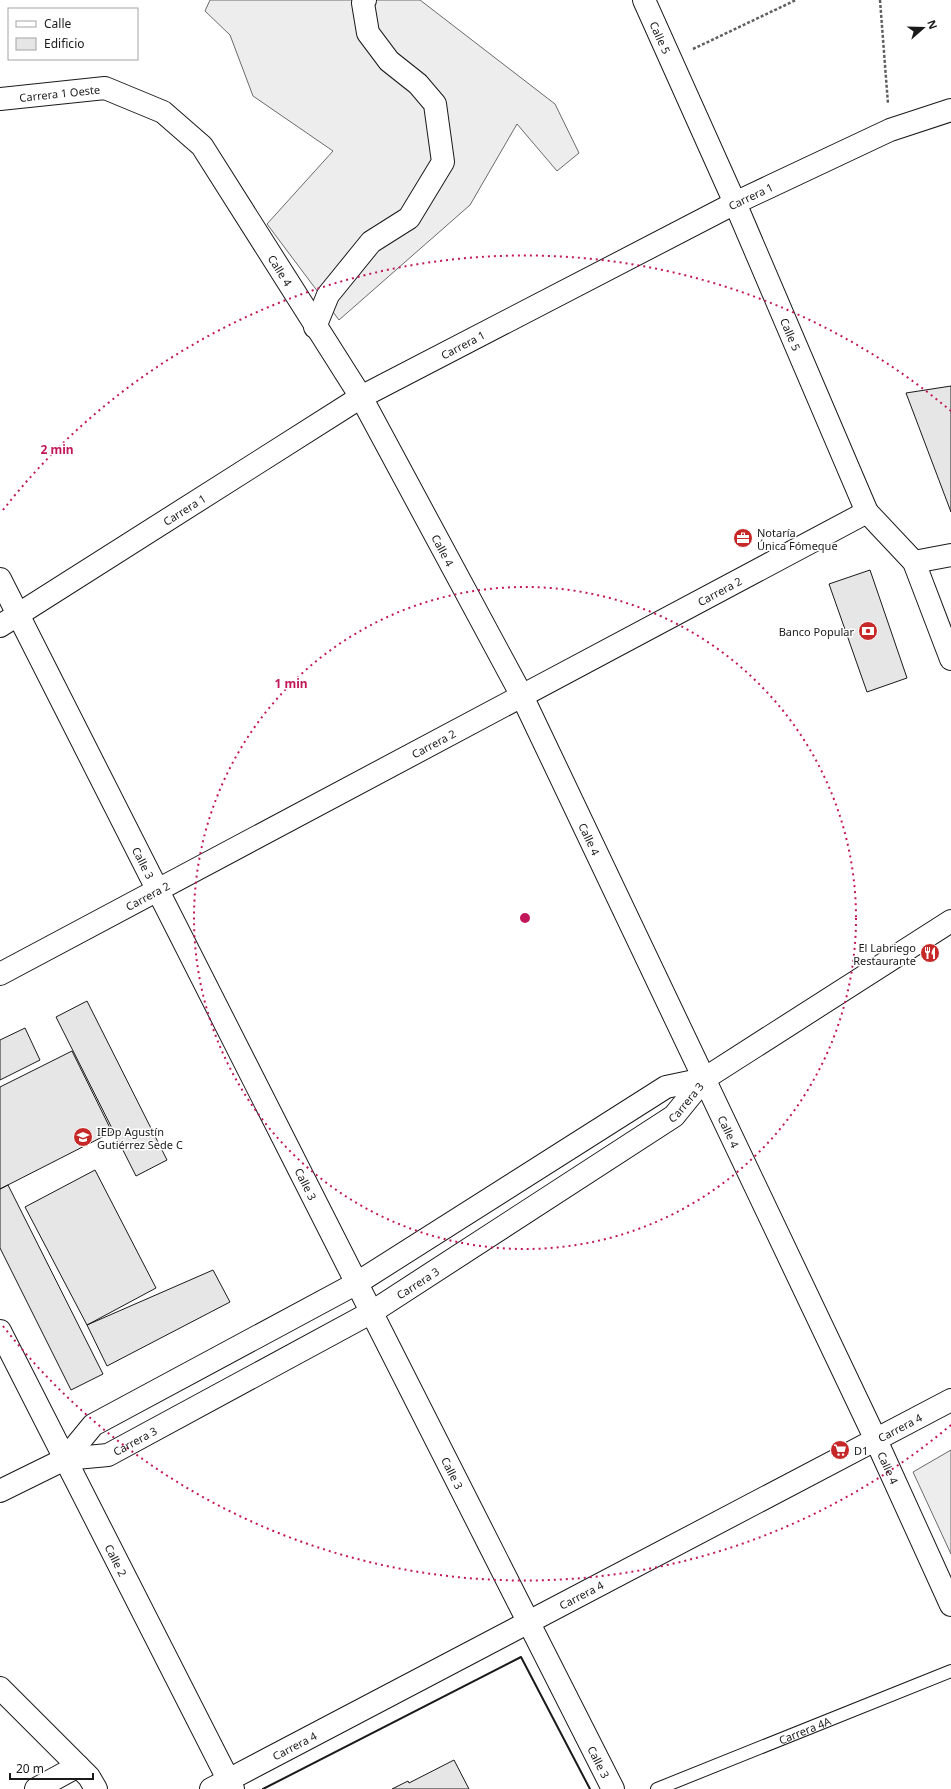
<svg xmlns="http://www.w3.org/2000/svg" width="951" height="1789" font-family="'Noto Sans',sans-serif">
<rect width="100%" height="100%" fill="#fff"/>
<!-- built -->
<path fill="#ededed" stroke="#6a6a6a" d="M210 0H420L555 104 579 153 557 171 517 124 470 205 339 320 267 224 333 151 253 96 230 35 205 11Z
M951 1450V1554L913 1472Z"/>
<!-- building -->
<path fill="#e6e6e6" stroke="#1a1a1a" d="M951 386V512L906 393Z
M870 570 907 678 867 692 829 584Z
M87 1001 167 1160 136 1176 56 1017Z
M25 1028 40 1060 0 1080V1040Z
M72 1051 112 1132 0 1189V1087Z
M95 1170 156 1288 87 1325 25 1207Z
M8 1185 103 1374 71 1390 0 1248V1189Z
M213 1270 230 1302 107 1366 87 1325Z
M454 1760 469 1789H392L408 1781 409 1783Z"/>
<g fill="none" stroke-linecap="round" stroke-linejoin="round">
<defs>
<g id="service">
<path id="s1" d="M657 1789 951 1671"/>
</g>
<g id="minor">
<path id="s2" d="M644 0 735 203 867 512"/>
<path id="s3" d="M0 99 105 88 163 112 202 146 361 397 522 696 876 1440 951 1605"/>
<path d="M315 327 328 295 371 242 409 218 443 162 435 104 418 84 389 61 368 33 363 3 365 0"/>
<path id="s4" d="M0 579 613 1789"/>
<path id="s5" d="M0 626 361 397 735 203 890 130 951 110"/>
<path id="s6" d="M0 1331 233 1789"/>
<path d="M65 1459 93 1425 357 1283 666 1087 704 1079"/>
<path id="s7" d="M0 1491 65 1459 108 1455 372 1312 674 1116 704 1079 951 921"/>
<path d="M0 1688 89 1777 96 1789"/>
<path d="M36 1789 78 1766"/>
<path id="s8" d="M211 1789 951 1400"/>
</g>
<g id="tertiary">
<path d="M914 562 951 555"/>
<path id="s9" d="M0 974 867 512 914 562 951 659"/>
</g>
</defs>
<!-- service casing -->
<use href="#service" stroke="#1a1a1a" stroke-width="14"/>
<!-- minor casing -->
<use href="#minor" stroke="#1a1a1a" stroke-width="24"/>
<!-- tertiary casing -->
<use href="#tertiary" stroke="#1a1a1a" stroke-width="24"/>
<!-- path -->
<path stroke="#5f5f5f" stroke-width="2.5" stroke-dasharray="3 2" stroke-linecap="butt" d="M880 0 888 104
M693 49 796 0"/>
<!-- service -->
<use href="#service" stroke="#fff" stroke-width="12"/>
<!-- minor -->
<use href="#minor" stroke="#fff" stroke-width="22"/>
<!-- tertiary -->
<use href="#tertiary" stroke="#fff" stroke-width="22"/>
<!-- wall -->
<path stroke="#1a1a1a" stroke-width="2" d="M263 1789 521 1657 590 1789"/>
</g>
<!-- distance rings -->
<g fill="none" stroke="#c2185b" stroke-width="2" stroke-dasharray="2 4">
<circle cx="525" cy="918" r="331"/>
<path d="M951 1425A662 662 0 0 1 3 1326M3 510A662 662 0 0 1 951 411"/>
</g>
<!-- icons -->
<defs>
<symbol id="office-disc" viewBox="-11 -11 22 22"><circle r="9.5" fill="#c62828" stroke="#fff"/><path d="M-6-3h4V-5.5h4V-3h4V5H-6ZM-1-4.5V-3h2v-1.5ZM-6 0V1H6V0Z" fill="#fff"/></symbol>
<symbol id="bank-disc" viewBox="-11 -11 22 22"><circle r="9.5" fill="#c62828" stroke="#fff"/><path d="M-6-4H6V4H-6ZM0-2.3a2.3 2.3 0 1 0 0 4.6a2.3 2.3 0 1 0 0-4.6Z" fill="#fff"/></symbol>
<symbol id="restaurant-disc" viewBox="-11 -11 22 22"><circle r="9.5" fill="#c62828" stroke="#fff"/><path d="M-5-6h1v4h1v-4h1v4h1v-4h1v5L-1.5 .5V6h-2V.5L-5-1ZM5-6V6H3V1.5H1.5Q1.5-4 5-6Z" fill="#fff"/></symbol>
<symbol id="school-disc" viewBox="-11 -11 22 22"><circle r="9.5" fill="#c62828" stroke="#fff"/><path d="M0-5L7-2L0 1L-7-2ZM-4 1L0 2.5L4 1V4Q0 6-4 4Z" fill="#fff"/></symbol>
<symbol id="supermarket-disc" viewBox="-11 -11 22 22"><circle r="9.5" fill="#c62828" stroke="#fff"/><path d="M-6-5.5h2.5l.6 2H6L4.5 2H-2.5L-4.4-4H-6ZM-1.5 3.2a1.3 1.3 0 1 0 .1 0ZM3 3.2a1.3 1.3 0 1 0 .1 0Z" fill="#fff"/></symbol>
</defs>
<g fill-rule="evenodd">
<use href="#office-disc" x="732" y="527" width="22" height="22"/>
<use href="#bank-disc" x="857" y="620" width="22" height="22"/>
<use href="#restaurant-disc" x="919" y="942" width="22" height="22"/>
<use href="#school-disc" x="72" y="1126" width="22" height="22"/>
<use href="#supermarket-disc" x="829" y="1439" width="22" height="22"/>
</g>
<g text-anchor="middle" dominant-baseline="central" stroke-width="3" stroke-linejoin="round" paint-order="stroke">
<!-- street labels -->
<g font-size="11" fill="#1a1a1a" stroke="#fff">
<text stroke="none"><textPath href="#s2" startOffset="41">Calle 5</textPath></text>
<text stroke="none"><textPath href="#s3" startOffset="60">Carrera 1 Oeste</textPath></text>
<text stroke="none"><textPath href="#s5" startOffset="866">Carrera 1</textPath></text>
<text stroke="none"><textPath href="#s3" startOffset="367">Calle 4</textPath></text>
<text stroke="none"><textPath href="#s2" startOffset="365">Calle 5</textPath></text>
<text stroke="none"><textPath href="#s5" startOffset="542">Carrera 1</textPath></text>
<text stroke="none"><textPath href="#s5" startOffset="218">Carrera 1</textPath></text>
<text stroke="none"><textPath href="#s3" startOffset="691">Calle 4</textPath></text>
<text stroke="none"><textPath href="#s9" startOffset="815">Carrera 2</textPath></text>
<text stroke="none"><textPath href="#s9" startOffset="491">Carrera 2</textPath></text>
<text stroke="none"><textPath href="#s3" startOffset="1015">Calle 4</textPath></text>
<text stroke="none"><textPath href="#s4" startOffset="318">Calle 3</textPath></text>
<text stroke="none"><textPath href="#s9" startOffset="167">Carrera 2</textPath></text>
<text stroke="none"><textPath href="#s7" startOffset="794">Carrera 3</textPath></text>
<text stroke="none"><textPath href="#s3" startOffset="1339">Calle 4</textPath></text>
<text stroke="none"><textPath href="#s4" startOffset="678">Calle 3</textPath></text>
<text stroke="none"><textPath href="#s7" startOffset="470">Carrera 3</textPath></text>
<text stroke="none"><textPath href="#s8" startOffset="778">Carrera 4</textPath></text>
<text stroke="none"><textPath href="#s7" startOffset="146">Carrera 3</textPath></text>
<text stroke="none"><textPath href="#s3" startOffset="1711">Calle 4</textPath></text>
<text stroke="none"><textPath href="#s4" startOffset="1002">Calle 3</textPath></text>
<text stroke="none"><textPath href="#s6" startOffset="257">Calle 2</textPath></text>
<text stroke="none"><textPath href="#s8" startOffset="418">Carrera 4</textPath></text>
<text stroke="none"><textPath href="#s1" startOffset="159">Carrera 4A</textPath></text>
<text stroke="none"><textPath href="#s8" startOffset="94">Carrera 4</textPath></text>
<text stroke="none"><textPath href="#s4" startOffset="1326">Calle 3</textPath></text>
</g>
<!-- poi labels -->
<g font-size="11" fill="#1a1a1a" stroke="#fff" text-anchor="start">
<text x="757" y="532">Notaría<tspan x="757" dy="13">Única Fómeque</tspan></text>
<text x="854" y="631" text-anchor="end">Banco Popular</text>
<text x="916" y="947" text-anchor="end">El Labriego<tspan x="916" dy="13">Restaurante</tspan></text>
<text x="97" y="1131">IEDp Agustín<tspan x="97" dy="13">Gutiérrez Sede C</tspan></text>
<text x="854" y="1450">D1</text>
</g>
</g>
<circle cx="525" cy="918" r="6" fill="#c2185b" stroke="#fff" stroke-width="2"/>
<g font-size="12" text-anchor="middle" font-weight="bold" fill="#c2185b" stroke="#fff" stroke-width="3" stroke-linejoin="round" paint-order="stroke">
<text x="57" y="454">2 min</text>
<text x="291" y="688">1 min</text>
</g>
<!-- legend -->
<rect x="8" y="8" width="130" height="52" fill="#ffffff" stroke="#a3a3a3"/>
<rect x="16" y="21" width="20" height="6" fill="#ffffff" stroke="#a3a3a3"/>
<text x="44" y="28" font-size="12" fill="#1a1a1a">Calle</text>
<rect x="16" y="38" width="20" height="12" fill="#e6e6e6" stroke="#a3a3a3"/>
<text x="44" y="48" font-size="12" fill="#1a1a1a">Edificio</text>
<!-- north arrow -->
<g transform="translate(923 28) rotate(70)" stroke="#ffffff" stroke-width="3" paint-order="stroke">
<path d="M0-3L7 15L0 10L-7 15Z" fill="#1a1a1a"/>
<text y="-6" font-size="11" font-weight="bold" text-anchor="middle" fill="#1a1a1a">N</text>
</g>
<!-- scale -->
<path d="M10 1773v6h83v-6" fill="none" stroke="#1a1a1a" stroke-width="2"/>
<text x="16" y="1773" font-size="12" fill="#1a1a1a" stroke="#ffffff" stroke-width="3" paint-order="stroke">20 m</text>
</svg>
